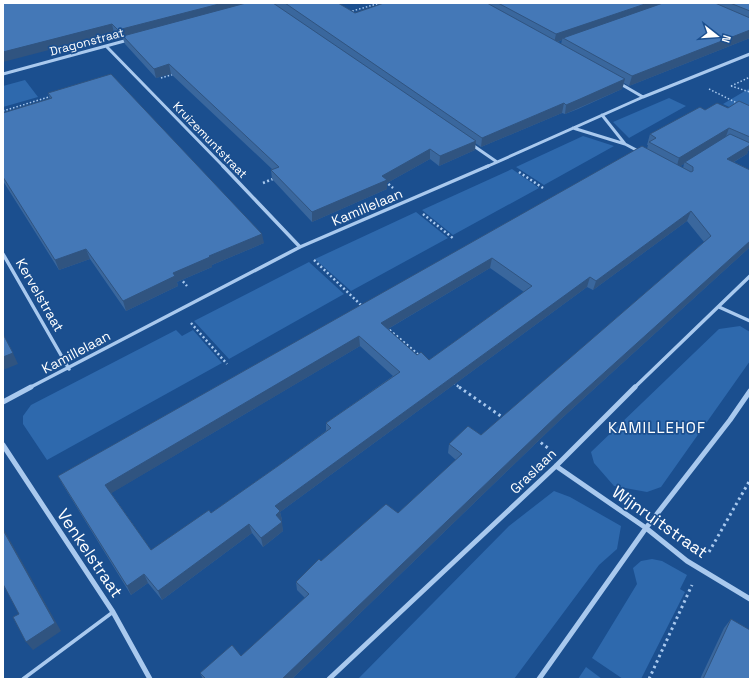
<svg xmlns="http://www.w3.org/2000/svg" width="753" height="682" font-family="'Space Grotesk',sans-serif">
<rect width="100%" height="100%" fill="#1b4f8f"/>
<!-- green -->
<path fill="#2e69ad" d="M25 80 38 97 3 107V86Z
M750 88V117L723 104Z
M669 98 686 106 629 138 613 122Z
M583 136 614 146 544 185 516 167Z
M512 169 539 188 453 235 422 210Z
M416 212 448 238 351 291 315 259Z
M309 262 344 294 229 359 194 321Z
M740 326 750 332V361L661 487 647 492 614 486 594 463 591 452 719 329Z
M176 330 182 336 193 330 222 363 47 460 23 424V416L31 405Z
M554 491 570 497 621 526 617 549 599 565 514 679H358L509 526Z
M652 559 662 561 687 575 680 589 685 592 641 679H623L592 658 637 584 633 568 641 561Z
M586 667 602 679H578Z"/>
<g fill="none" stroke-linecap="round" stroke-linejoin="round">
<!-- path-far2 -->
<path stroke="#a9c9ee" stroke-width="1.5" stroke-dasharray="1.5 2" stroke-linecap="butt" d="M349 12 380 3
M161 78 174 74
M731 86 750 77
M731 86 750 92
M709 89 739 104
M3 111 52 96"/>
<!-- path-far1 -->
<path stroke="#a9c9ee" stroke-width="2.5" stroke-dasharray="2 2.5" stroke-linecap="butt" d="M519 172 543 188
M385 181 393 188
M263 183 275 178
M423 214 454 239
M314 260 362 306
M180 278 187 286
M191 323 227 364
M386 327 420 356
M453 383 461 388"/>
<!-- path -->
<path stroke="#a9c9ee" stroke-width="3" stroke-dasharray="2.5 3.5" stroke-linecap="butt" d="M459 387 505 419
M536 439 548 448
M709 552 750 480
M649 679 692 585"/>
<!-- service -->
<path stroke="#a9c9ee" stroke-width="3.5" d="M23 679 113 612"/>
<!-- minor-far2 -->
<path stroke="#a9c9ee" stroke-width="3" d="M106 46 224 167
M3 74 128 40
M619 83 643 97
M602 115 625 144 640 152
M573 128 625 144
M471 144 497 162
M486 167 643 97 750 54"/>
<!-- minor-far1 -->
<path stroke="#a9c9ee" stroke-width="3.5" d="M223 166 300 247
M3 254 69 369
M719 307 750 321
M29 388 300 247 488 166
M634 388 750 276"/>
<!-- minor -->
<path stroke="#a9c9ee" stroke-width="5" d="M3 402 31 387
M3 445 113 612 150 679
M556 466 646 528 687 561 750 599
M329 679 556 466 635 387
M539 679 646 528 730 420 750 391"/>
</g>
<!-- wall -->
<path fill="#3a679d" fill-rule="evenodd" d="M3 3H338L355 13 384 3H750V38L629 86 624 83 622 89 578 109 565 114 562 113 481 147 475 143V150L439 166 430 159 387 183V189L312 222 272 179 271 170 272 169 171 74 156 78 125 44 123 39H120L114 33ZM562 40 561 44 558 42Z
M48 93 264 243 212 265V267L177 282 178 286 126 311 90 259 59 270 3 181V113L50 99Z
M750 106V150L749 149 747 154 734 162 750 170V247L561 419 292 679H203L200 673 241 656 305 598 297 590 296 582 321 561 398 513 456 460 448 453 449 444 481 435 704 242 687 221 593 290 587 287 280 512 282 520 281 521 283 531 263 547 252 533 162 600 148 583 131 595 63 485 58 476 647 149 648 145H647L650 134 705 110ZM684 164 683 168 680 166ZM490 268 524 292 429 360 417 355 388 329ZM360 346 393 376 326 423V431L278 466 211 513 151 550 111 493Z
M731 619 750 679H700L724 628Z"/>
<!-- shaded-wall -->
<path fill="#305480" d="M223 3H257L123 36V39H120L118 30Z
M648 3H671L563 38 562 40 554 43 556 34Z
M112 24 114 33 3 62V52Z
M750 30V38L629 86 632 76Z
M169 64 171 74 156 78 154 69Z
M625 79 622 89 565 114 566 105Z
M564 103 562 113 481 147 482 138Z
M729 128 725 139 685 162 684 164 676 169 679 158Z
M476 141 475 150 439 166 440 156Z
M750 145V147L747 154 723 168 727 159Z
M430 149V159L387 183V189L312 222V212L382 176Z
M691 211 687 221 593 290 596 281Z
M262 234 264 243 212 265V267L177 282 178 286 126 311 123 301 173 273 209 256Z
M750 241V247L561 419 292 679H282L564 409Z
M86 249 90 259 59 270 55 260Z
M492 258 490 268 381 333V323Z
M590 277 587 287 280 512 282 520 277 524 275 506Z
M359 336 360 346 110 494 105 485Z
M13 353 18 364 3 370V357Z
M282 522 283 531 263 547 261 538Z
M249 524 252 533 162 600 158 591Z
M3 528 61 631 33 650 26 642Z
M144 574 148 583 131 595 127 586Z"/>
<!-- building -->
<path fill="#4478b7" stroke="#305480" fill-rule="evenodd" d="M3 3H223L118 30 112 24 3 52Z
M246 3H273L476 141 440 156 430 149 382 176 387 180 312 212 271 170 279 167 169 64 154 69 123 36Z
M285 3H338L355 13 384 3H487L625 79 580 99 566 105 564 103 482 138Z
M498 3H648L556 34Z
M663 3H715L750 18V30L632 76 563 38Z
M730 3H750V11Z
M111 74 262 234 209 256 210 257 173 273 175 276 123 301 86 249 55 260 3 177V113L52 98 48 93Z
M739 101 750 106V137L729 128 679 158 649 142 656 138 650 134 700 107 705 110 717 103 728 108Z
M730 134 750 143V145L727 159 750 170V241L564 409 282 679H206L200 673 232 645 241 656 309 594 296 582 319 559 321 561 386 504 398 513 462 454 449 444 468 426 481 435 711 236 691 211 596 281 590 277 275 506 280 511 276 515 282 522 261 538 249 524 158 591 144 574 127 586 58 476 642 146 691 172 693 171V167L685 162ZM492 258 532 286 429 360 421 352 417 355 381 323ZM359 336 400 372 326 423 331 428 278 466 211 513 209 510 151 550 105 485Z
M3 334 13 353 3 357Z
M3 530 55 623 26 642 13 617 19 614 3 584Z
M731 619 750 630V679H703Z"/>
<g text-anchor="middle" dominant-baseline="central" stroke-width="3.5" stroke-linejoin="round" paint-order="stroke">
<!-- far-street labels -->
<g font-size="12" fill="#fff" stroke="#1b4f8f">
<text transform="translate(87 42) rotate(-15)">Dragonstraat</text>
<text transform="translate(210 140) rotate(46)">Kruizemuntstraat</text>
</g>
<!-- street labels -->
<g font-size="14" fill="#fff" stroke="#1b4f8f">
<text transform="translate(367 207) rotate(-23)">Kamillelaan</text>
<text transform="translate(40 295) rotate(60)">Kervelstraat</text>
<text transform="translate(76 352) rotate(-28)">Kamillelaan</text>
<text transform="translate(533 471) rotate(-44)">Graslaan</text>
</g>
<!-- neighbourhood labels -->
<g font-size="15" letter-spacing="1" fill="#fff" stroke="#1b4f8f">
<text x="657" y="427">KAMILLEHOF</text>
</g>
<!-- near-street labels -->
<g font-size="17" fill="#fff" stroke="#1b4f8f">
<text transform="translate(660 522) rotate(35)">Wijnruitstraat</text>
<text transform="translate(90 553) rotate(56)">Venkelstraat</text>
</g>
</g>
<!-- border -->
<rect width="753" height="682" fill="none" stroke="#ffffff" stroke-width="8"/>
<!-- north arrow -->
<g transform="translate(717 36) rotate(107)" stroke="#1b4f8f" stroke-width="3" paint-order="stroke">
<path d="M0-3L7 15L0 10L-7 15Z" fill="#ffffff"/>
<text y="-6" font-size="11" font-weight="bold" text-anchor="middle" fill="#ffffff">N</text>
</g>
</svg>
